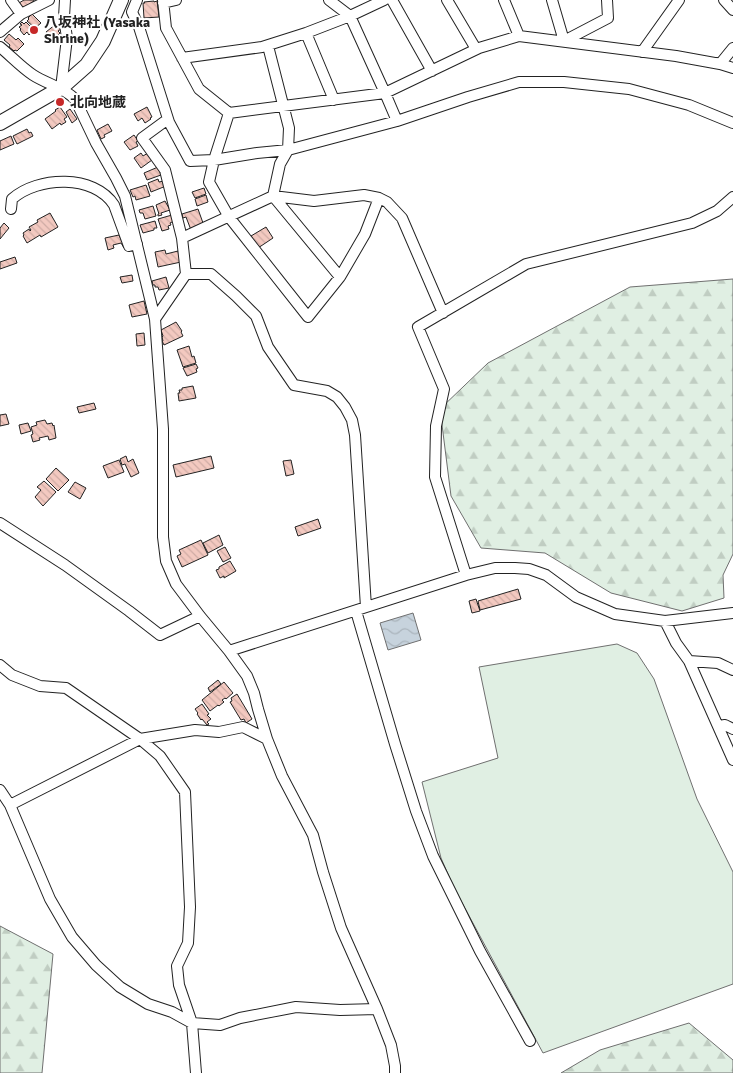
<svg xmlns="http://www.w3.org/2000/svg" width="733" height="1073" font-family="Signika,'Noto Sans JP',sans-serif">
<defs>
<pattern id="forest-firs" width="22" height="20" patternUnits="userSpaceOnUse" patternTransform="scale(1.25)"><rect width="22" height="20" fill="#e0efe3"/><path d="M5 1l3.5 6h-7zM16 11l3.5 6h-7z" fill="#c0cdc2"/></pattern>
<pattern id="water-waves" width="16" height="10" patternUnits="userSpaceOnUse" patternTransform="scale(1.25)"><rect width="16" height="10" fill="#c7d3dd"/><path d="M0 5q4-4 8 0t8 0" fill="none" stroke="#abb5bd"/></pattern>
<pattern id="building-back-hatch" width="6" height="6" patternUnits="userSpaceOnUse" patternTransform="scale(1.25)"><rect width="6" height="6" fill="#f3c9c0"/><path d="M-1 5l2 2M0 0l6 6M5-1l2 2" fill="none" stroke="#d0aca5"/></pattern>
</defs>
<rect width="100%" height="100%" fill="#fff"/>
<!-- green -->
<path fill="#e0efe3" stroke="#6f6f6f" d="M617 644 637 653 654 679 697 799 733 872V984L543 1053 454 888 441 858 422 782 498 758 479 667Z"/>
<!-- forest -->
<path fill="url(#forest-firs)" stroke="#6f6f6f" d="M733 279V554L723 575 724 598 682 611 611 593 545 553 481 548 451 496 440 409 488 363 630 287Z
M0 926 53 954 42 1073H0Z
M689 1023 733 1060V1073H561L600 1050Z"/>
<!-- water -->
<path fill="url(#water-waves)" stroke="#6f6f6f" d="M413 613 421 640 388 650 380 623Z"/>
<!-- building -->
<path fill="url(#building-back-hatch)" stroke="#222" d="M24 0H34V1L22 9 19 3Z
M154 1V2L157 1 159 17 144 18 143 3H145L144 2Z
M32 14 41 23 35 28 27 21 29 19 28 18Z
M22 22 24 24 26 22 34 30 29 35 27 32 24 35 20 30 21 29 19 27 22 25 20 24Z
M56 24 61 29 58 31 60 33 57 36 59 38 54 42 46 32Z
M9 34 16 40 18 38 24 44 17 51 15 50 14 51 9 47 10 45 4 40Z
M60 107 67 117 64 119 66 122 61 125 60 123 52 129 45 119 56 111 55 110Z
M147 107 152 117 150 118 151 119 145 123 142 118 138 121 134 114Z
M70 109 77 119 72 123 66 112Z
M108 124 112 131 104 135 105 137 101 139 97 130Z
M27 129 29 133 31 132 33 136 17 144 13 136Z
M134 135 138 141 136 142 138 146 130 150 124 142Z
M11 136 14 144 0 150V141Z
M141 153 143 156 148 153 152 160 141 168 134 158Z
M158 167 161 175 147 180 144 173Z
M158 179 159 182 164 181 166 186 151 192 148 183Z
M146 185 150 196 136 200 135 196 133 197 130 190Z
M204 188 206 194 195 198 192 192Z
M206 195 208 202 197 206 195 199Z
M165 201 170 210 161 213 162 215 158 216V214H159L156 205Z
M153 206 156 216 145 219 143 213H140L139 210Z
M198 209 203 223 196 226 197 228 191 230 186 217 183 218 182 214Z
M50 213 58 227 41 237 40 235 27 243 23 236 24 235 23 233 29 229 30 231 31 230 29 227 38 222 37 220Z
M172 215 174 221 170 223 171 225 168 226 169 229 162 231 158 219Z
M155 221 157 228H154V230L143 233 140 225Z
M4 223 9 228 0 239V228Z
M266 227 273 238 258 248 251 236Z
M119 235 125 248H124L121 243 113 245 114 248 108 250 105 238Z
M165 250 166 254 178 251 181 262 158 267 155 252Z
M15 257 17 263 0 269V262Z
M132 275 133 281 122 283 120 277Z
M166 277 169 288 159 290 158 287H155V285H153L152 281Z
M144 301 147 314 132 317 129 305Z
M176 322 182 331 181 332 183 336 164 345 162 341H163L162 337 163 336 161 330Z
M144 333 145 345 137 346 136 334Z
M189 346 192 357 194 356 196 363 183 367 177 350Z
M196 364 198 368 196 369 197 372 187 376 183 368Z
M193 386 196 398 179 401 178 393H180L179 390H182V388Z
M94 403 96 409 79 413 77 407Z
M6 414 9 424 0 426V415Z
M45 420 47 424 52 423 53 426 54 425 56 438 49 440 48 436 39 438 40 440 33 442 31 435 33 434 31 427 37 425 36 422Z
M28 423 31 431 21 434 19 425Z
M126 456 128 462 133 459 139 473 131 477 125 464 122 465 120 459Z
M211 456 214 468 176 477 173 465Z
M119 460 124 472 108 478 103 466Z
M291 460 294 474 286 476 283 461Z
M56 468 69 480 58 491 46 479Z
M44 481 56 492 43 506 35 497 41 490 37 487Z
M75 482 86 488 80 499 68 492Z
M318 519 321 528 298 536 295 527Z
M219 535 223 545 208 553 203 543Z
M201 540 208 555 182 567 177 556 181 554 179 550Z
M225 547 231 558 223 562 217 551Z
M230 561 236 571 224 578V576L220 578 216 570 219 569V567Z
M518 589 521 599 480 610 478 601Z
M476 599 480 611 472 613 469 601Z
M218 680 221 684 210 692 208 688Z
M224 682 233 693 226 699 225 698 222 700 224 702 219 706 218 705 210 711 202 700Z
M237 694 252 719 246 723 244 719 241 720 230 702 232 701 231 698Z
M202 704 209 714 207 715 211 719 207 722 209 724 207 725 202 719 201 720 197 714 198 713 195 709Z"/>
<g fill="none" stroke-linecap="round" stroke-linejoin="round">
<defs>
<path id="minor" d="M11 0 21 14
M137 0 132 12 139 27 169 122 190 161 214 160 257 153 288 150 397 121 468 97 519 82H564L629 89 689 105 733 123
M163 0 166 28 199 89 229 113 214 160 209 182 229 217 308 317 340 277
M329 0 350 16 385 93 397 121
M392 0 432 71
M447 0 476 49
M504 0 519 36
M552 0 564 41
M724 0 733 10
M163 3 176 0
M0 32 21 14 49 0
M306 33 334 100
M564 41 608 18 607 0
M268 46 289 128 288 150 280 164 273 196 340 277 365 234 379 198
M0 47C11 56 21 67 33 75 47 84 63 87 75 99L96 143 116 178 125 196 155 319 163 429V537L166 561 176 584 200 616 229 651 247 676 254 693 258 709 267 739 282 776 313 835 323 872 341 928 377 1009 391 1045 395 1066V1073
M642 52 679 0
M182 58 262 47 306 33 350 16 384 0
M717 63 733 68
M61 88 67 38 64 17 65 0
M229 113 385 93 479 48 519 36 676 56 720 64 733 48
M168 119 142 138 165 170 182 238 273 196 314 201 364 195 379 198 387 202 402 218 443 313
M11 209 12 199C38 176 94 174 114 205L129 246 137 244
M182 238 186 274
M155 319 186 274H211L236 296 256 316 268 347 294 385 327 391 337 397 345 407 352 420 355 435 366 607
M0 523 65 565 129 611 160 635 200 616
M466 575 435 477 436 426 444 389 418 327 526 264 692 223 717 211 733 197
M356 611 395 744 416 811 433 856 480 951 530 1041
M665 621 676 643 689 661 733 760
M229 651 466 575 495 568H515L529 569 546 575 576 597 615 614 665 621 733 613
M689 661 718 663 733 670
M0 665 12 675 40 686 66 688 140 739 160 756 185 792 190 907 188 943 177 966 179 985 192 1023 196 1073
M719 726 725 725 733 729
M0 790 10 805 50 899 72 937 96 965 120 987 148 1004 172 1012 192 1023 220 1025 240 1018 296 1007 340 1010 377 1009
M10 805 140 739 195 730 219 732 243 727 267 739"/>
<path id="major" d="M0 123 61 88 87 65 103 41 121 0"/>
</defs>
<!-- minor casing -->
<use href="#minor" stroke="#222" stroke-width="12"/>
<!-- major casing -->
<use href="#major" stroke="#222" stroke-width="16"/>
<!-- minor -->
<use href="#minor" stroke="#fff" stroke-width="10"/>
<!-- major -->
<use href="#major" stroke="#fff" stroke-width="14"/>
</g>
<!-- markers -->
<g fill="#c62828" stroke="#fff" stroke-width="2">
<circle cx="34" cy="30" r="5"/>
<circle cx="60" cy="102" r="5"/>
</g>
<g text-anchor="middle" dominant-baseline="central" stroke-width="4" stroke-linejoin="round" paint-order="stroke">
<!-- poi labels -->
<g font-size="14" font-weight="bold" fill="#222" stroke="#fff" text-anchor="start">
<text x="44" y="22">八坂神社 (Yasaka<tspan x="44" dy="16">Shrine)</tspan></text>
<text x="70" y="102">北向地蔵</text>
</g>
</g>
</svg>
